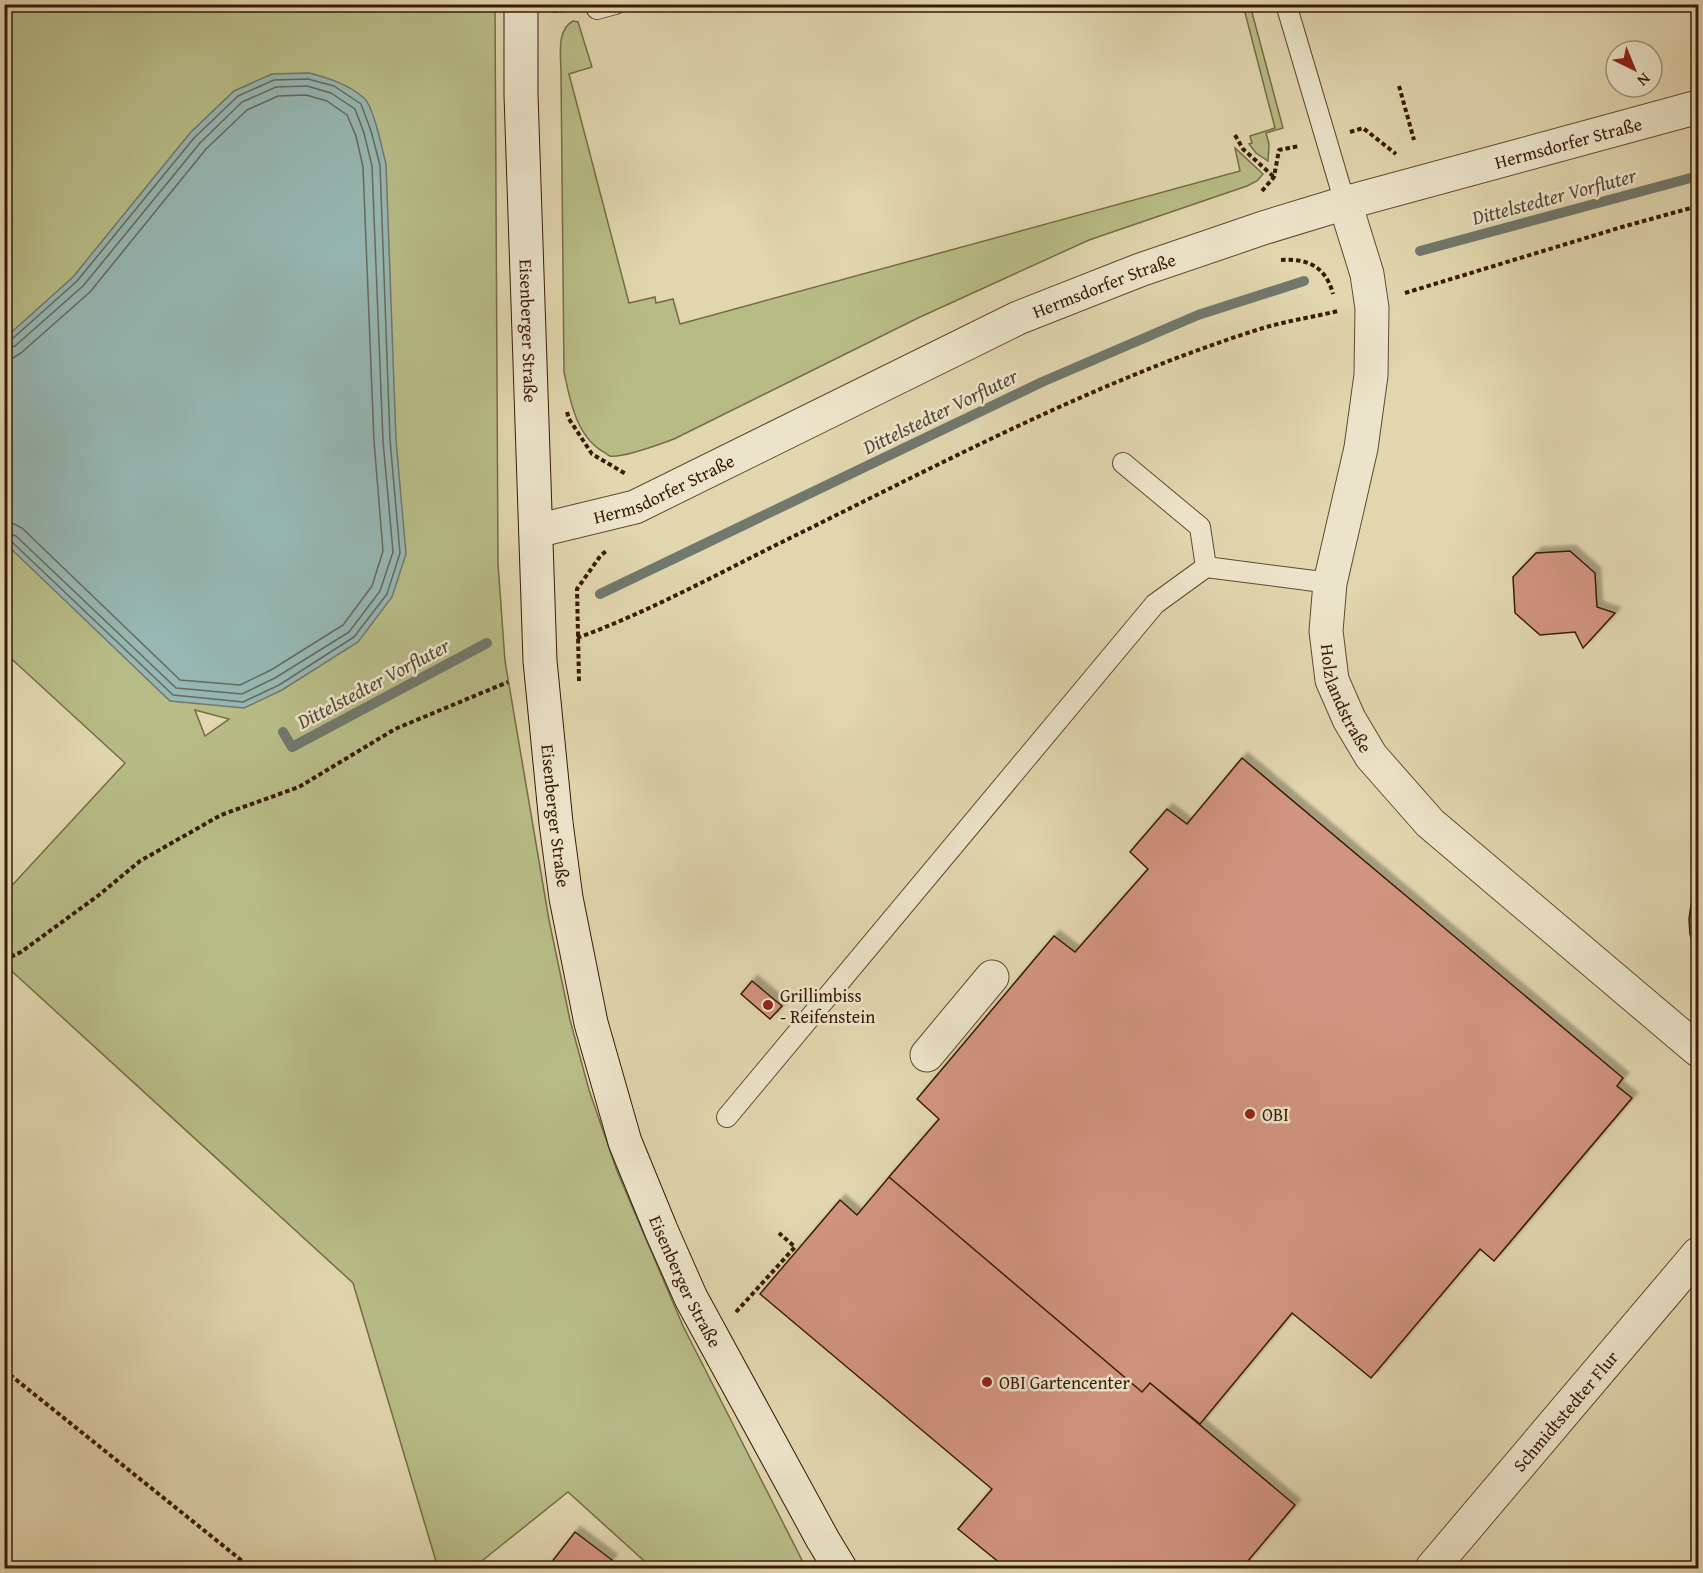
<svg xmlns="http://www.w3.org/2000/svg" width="1703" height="1573" font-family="'Gentium Book Plus',serif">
<defs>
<filter id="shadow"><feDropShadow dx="5.5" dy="-5.5" stdDeviation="1.5" flood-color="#0004"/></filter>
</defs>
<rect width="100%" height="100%" fill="#e1d6ae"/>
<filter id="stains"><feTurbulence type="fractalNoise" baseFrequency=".00333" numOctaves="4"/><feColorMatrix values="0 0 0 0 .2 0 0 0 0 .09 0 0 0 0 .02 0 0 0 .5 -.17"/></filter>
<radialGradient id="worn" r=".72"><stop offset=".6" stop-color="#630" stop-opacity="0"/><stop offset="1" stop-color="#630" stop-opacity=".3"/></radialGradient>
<!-- green -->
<path fill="#b7bc87" stroke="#786b46" stroke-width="1.5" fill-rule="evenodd" d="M5 5H495L498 564 505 661 549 920 570 1020 589 1090 617 1171 683 1326 806 1568H652L568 1492 473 1568H438L353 1283 5 965V893L125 763 5 653ZM195 710 229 719 205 736Z
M1243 5H1250L1283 128 1266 133 1269 144 1268 161 1256 153 1249 144 1252 143 1250 136 1275 128Z
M573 21 578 22 592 67 569 74 629 303 655 297 656 303 673 299 680 324 1240 171 1235 148 1263 174 1257 181 1247 186 1089 240 918 318 674 439C660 444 624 458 610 456 607 455 605 452 602 451 576 435 570 400 564 372L561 73C561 56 556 30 573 21Z"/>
<!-- water -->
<path fill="#96b7b2" stroke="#71786d" stroke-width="1.5" d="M309 73C328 78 348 84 364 98 374 107 382 149 386 164L396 440 406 554 392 597 358 642 282 690 244 708 170 701 5 543V338L73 277 190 133 234 91 272 74Z"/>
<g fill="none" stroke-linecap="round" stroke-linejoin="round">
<!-- shore -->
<path stroke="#68685c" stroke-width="1.5" d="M4 342 11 340 77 281 194 138 238 96 274 80 308 79 334 86 361 104 371 131 380 165 390 440 400 553 387 594 354 637 279 685 243 702 173 695 11 541 4 539
M4 350 15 346 83 286 200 143 242 102 276 87 307 86 331 93 355 109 364 133 372 166 383 441 393 552 380 591 349 632 275 678 242 694 176 688 16 536 4 532
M4 359 13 358 21 353 90 292 206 149 247 110 278 96 306 95 327 101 347 115 356 136 363 167 374 441 383 551 372 586 343 625 271 670 240 685 180 680 22 528 14 524 4 523"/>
<!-- stream -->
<path stroke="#71786d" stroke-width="10" d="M1420 251 1698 176
M600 594 1042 382 1198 315 1304 281
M283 732 292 747 487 643"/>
</g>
<!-- building -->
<path fill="#d19480" stroke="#391a06" stroke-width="1.5" filter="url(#shadow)" d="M1570 551 1595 573 1597 607 1615 613 1583 648 1575 632 1540 635 1515 613 1513 577 1536 553Z
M1242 758 1623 1078 1617 1086 1632 1098 1494 1261 1480 1249 1371 1378 1292 1313 1200 1424 1150 1383 1142 1392 889 1177 939 1119 917 1099 1054 936 1075 952 1148 869 1130 852 1167 809 1187 824Z
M1698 890V957L1690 934 1689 919 1691 905Z
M752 981 782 1006 770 1019 741 994Z
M889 1177 1142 1392 1150 1383 1295 1505 1242 1568H1006L958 1529 992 1489 760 1294 840 1200 857 1215Z
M575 1532 612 1560 605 1568H547Z"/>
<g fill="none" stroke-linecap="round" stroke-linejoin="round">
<defs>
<path id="lane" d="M1286 4 1345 203
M597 9 615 4
M1123 463 1200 527 1206 567
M727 1117 1155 604 1206 567 1330 583"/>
<g id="street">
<path id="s1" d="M1345 203 1367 274 1372 308 1371 375 1361 448 1330 583 1326 631 1332 680 1349 719 1371 756 1430 823 1698 1050"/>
<path id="s2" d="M536 531 635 507 1018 318 1140 270 1263 228 1345 203 1698 107"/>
<path d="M927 1055 992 977"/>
<path id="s3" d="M1432 1568 1698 1254"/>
</g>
<g id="secondary">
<path id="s4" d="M521 4V95L540 661 556 823 566 898 591 1023 625 1142 661 1230 691 1298 823 1540 840 1568"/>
</g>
</defs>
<!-- lane casing -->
<use href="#lane" stroke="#634930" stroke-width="22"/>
<!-- street casing -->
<use href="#street" stroke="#634930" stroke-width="35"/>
<!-- secondary casing -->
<use href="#secondary" stroke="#391a06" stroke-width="35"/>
<!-- path -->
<path stroke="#391a06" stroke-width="4" stroke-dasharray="4.5 3" stroke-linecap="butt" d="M553 11 572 10
M1399 86 1414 140
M1350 132 1363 128 1396 154
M1235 135 1243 149 1274 177
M1262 191 1274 177 1279 150 1299 146
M1281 260C1308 258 1326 267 1333 294
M1405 293 1622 227 1698 206
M567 412 569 419 592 454 626 474
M577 638C646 613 712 577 778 544 937 466 1094 381 1263 328 1287 321 1313 317 1338 311
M579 681 577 589 601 555 608 550
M4 960 21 952 99 895 140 861 221 815 299 787 395 729 508 682
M736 1312 795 1247 779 1233
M4 1370 251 1568"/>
<!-- lane -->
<use href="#lane" stroke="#ece4ca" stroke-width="20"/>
<!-- street -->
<use href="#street" stroke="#ece4ca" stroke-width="33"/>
<!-- secondary -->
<use href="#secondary" stroke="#ece4ca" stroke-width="33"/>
</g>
<!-- markers -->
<g fill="#8f2418" stroke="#ece4ca" stroke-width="2">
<circle cx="768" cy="1005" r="6"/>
<circle cx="1250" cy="1114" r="6"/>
<circle cx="987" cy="1382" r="6"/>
</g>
<g text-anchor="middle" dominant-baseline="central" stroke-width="5" stroke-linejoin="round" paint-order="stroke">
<!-- street labels -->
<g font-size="18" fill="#391a06" stroke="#ece4ca">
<text stroke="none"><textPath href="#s2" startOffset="1107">Hermsdorfer Straße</textPath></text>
<text stroke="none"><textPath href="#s2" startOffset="621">Hermsdorfer Straße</textPath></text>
<text stroke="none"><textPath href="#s4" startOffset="327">Eisenberger Straße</textPath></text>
<text stroke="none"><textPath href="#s2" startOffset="135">Hermsdorfer Straße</textPath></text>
<text stroke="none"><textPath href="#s1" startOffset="507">Holzlandstraße</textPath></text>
<text stroke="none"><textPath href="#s4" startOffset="813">Eisenberger Straße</textPath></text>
<text stroke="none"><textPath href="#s4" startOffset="1299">Eisenberger Straße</textPath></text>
<text stroke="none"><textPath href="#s3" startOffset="206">Schmidtstedter Flur</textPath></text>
</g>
<!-- poi labels -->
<g font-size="18" fill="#391a06" stroke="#ece4ca" text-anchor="start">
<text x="780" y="995">Grillimbiss<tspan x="780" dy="21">- Reifenstein</tspan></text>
<text x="1262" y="1114">OBI</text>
<text x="999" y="1382">OBI Gartencenter</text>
</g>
<!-- water labels -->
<g font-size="20" font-style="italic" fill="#55493a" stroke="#ece4ca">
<text transform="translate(1554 196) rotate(-15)">Dittelstedter Vorfluter</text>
<text transform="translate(940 411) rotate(-26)">Dittelstedter Vorfluter</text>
<text transform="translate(373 683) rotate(-28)">Dittelstedter Vorfluter</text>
</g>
</g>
<!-- margin -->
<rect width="1703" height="1573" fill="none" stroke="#e1d6ae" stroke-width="24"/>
<rect x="6" y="6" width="1691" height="1561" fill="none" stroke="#391a06" stroke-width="3"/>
<rect x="12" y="12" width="1679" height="1549" fill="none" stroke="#391a06" stroke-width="1.5"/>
<!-- north arrow -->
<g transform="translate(1634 69) rotate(137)"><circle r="28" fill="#ece4ca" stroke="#a4937c" stroke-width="1.5"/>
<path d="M0-4.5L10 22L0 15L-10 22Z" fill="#8f2418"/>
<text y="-9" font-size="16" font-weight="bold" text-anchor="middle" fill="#391a06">N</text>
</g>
<rect width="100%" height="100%" filter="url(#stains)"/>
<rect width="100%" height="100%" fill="url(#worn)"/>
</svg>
